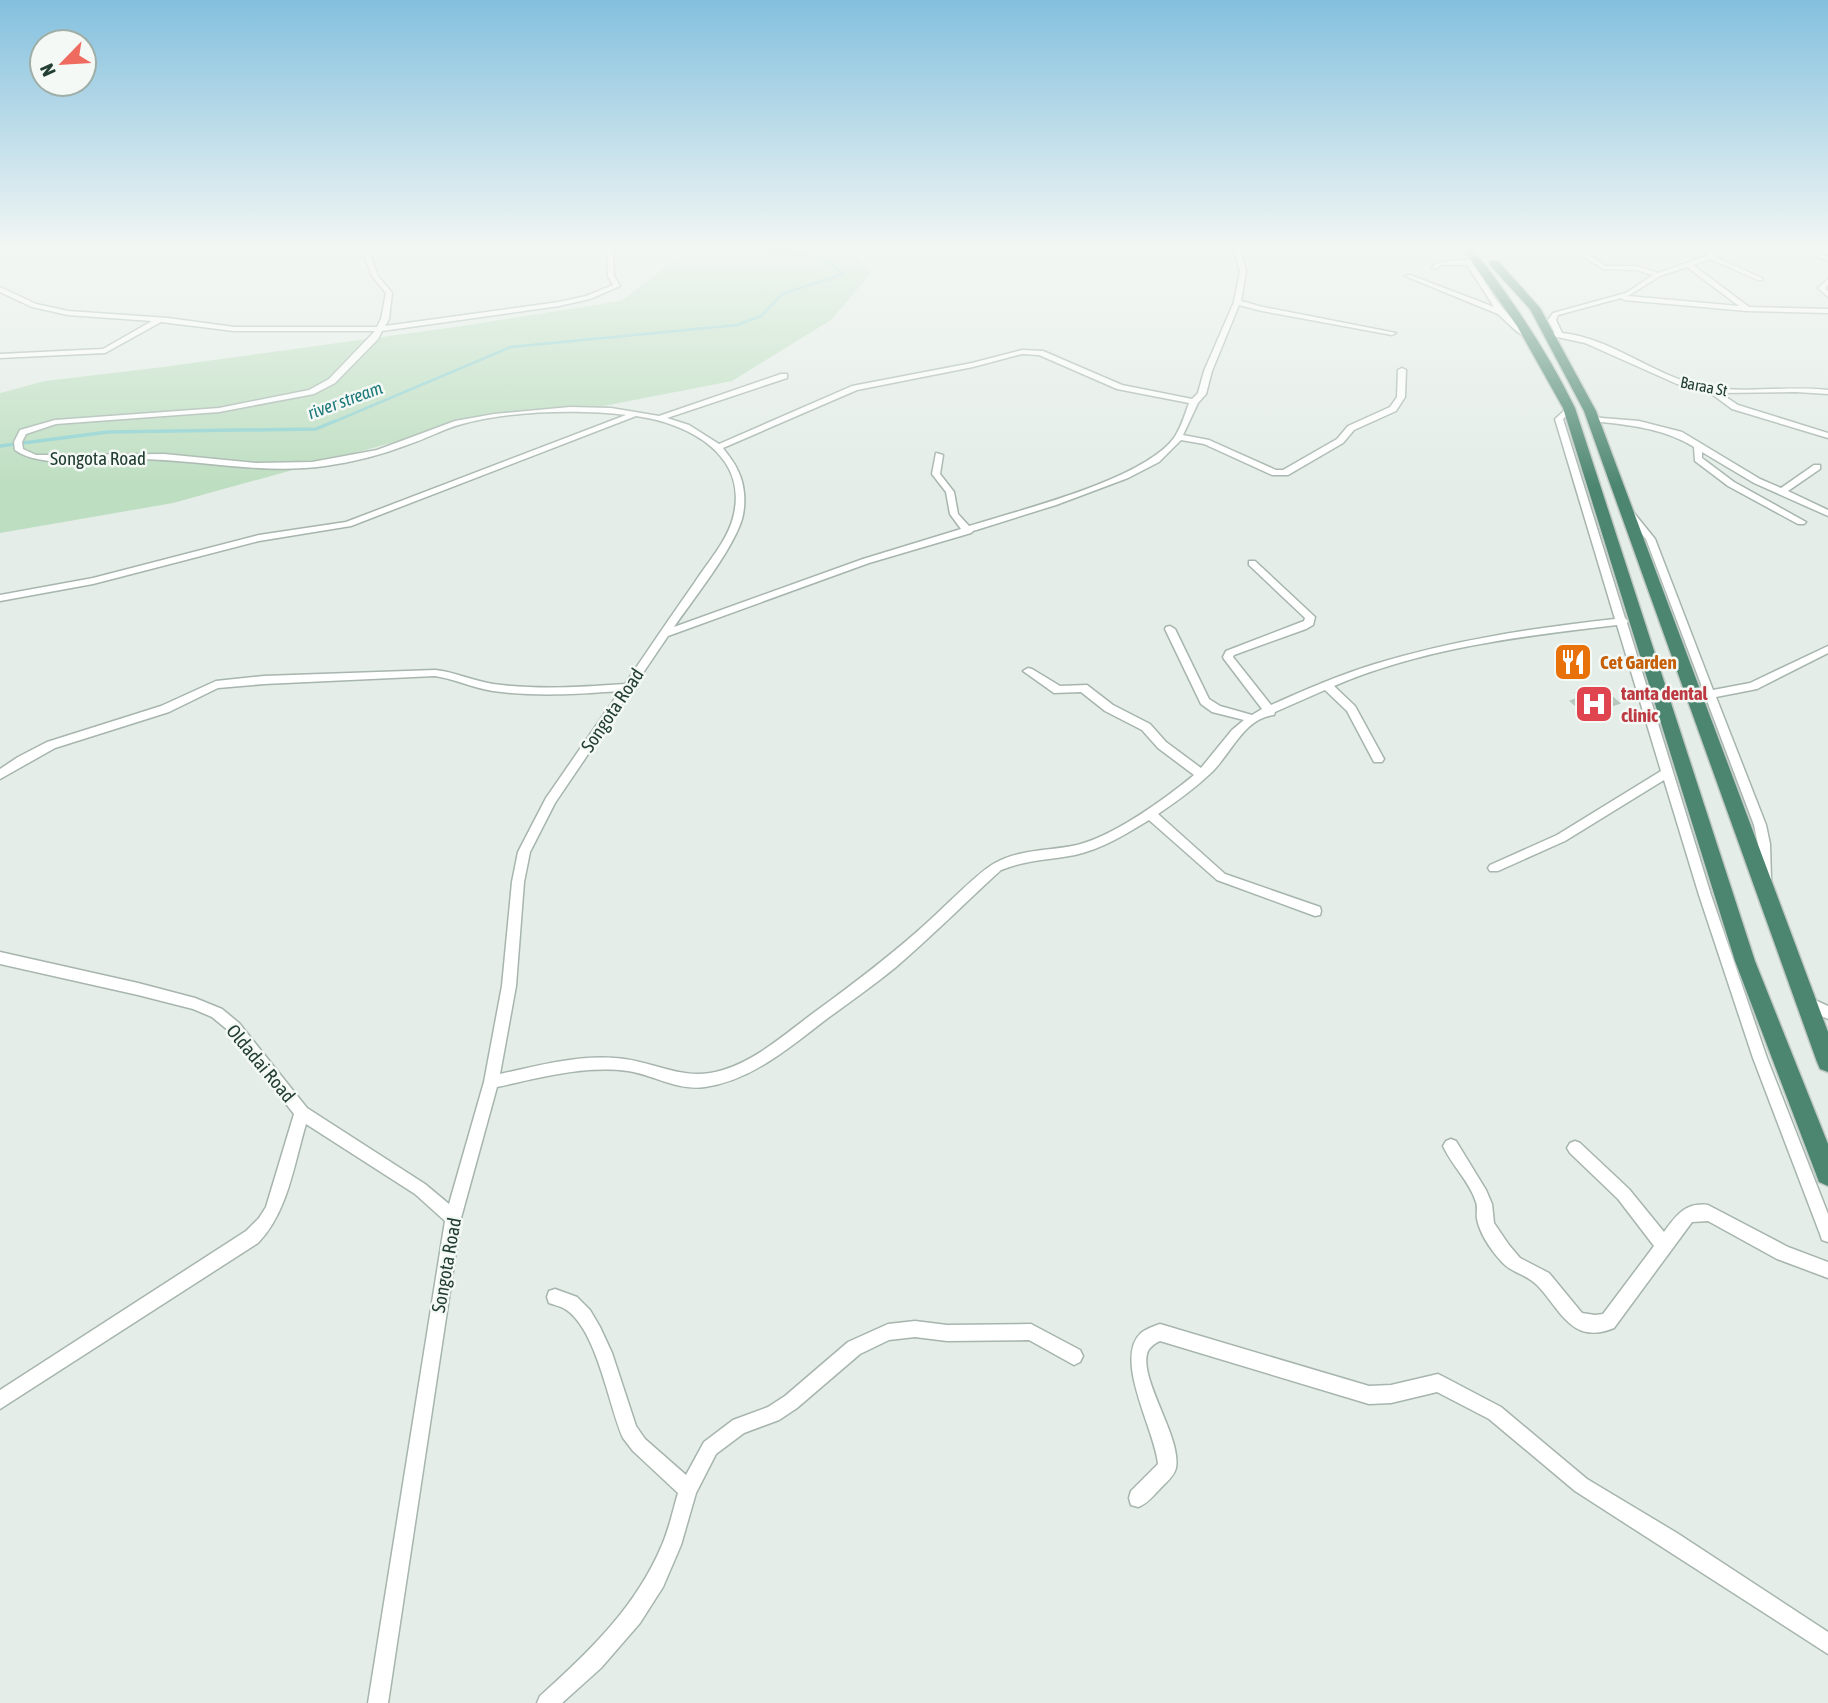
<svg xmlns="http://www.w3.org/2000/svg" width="1828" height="1703" font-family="'Asap Condensed',sans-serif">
<rect width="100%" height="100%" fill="#e4ede7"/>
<!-- green -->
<path fill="#bddec0" d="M680 249H848L872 272 831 320 732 381 578 411 481 418 173 503 0 533V393L45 381 163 367 455 327 621 301 677 258Z"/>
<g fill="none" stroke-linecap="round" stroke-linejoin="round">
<!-- stream-far1 -->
<path stroke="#8dd1d0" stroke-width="2.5" d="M331 423 511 347 737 325 761 316 782 294 843 274C822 252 793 255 765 249"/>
<!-- stream -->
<path stroke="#8dd1d0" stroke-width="3.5" d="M0 446 108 432 316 429 335 421"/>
</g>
<!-- building -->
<path fill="#b9c8c0" stroke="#b6c7bd" stroke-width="2" d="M1588 688 1596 695 1605 691 1619 703 1586 714 1571 701 1582 697 1576 693Z"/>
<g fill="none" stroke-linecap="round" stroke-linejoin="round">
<defs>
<path id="minor" d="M362 249H368L378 276 392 293 389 319 385 326 559 302 586 296 613 285 608 276 607 249H613L614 276 620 286 590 299 559 306 382 331 378 339 335 383 314 394 219 412 56 424 26 434 22 442 23 449 36 455H53L164 454 256 463 312 462 377 450 455 421 494 414 570 407 611 408 659 416 781 374H787V378L667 418 689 425 719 444 852 386 972 363 1022 350 1043 351 1122 385 1192 399 1198 393 1204 371 1234 302 1240 271 1234 249H1240L1246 271 1241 301 1263 307 1396 333 1392 335 1262 311 1239 305 1212 371 1206 394 1198 403 1183 435 1209 440 1276 470H1283L1337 439 1348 426 1390 407 1397 397 1398 370 1402 368 1406 370 1405 397 1396 411 1354 430 1343 443 1288 475H1272L1204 444 1181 440 1159 462 1128 478 1056 505 973 531 971 533 869 563 668 636 555 803 530 852 524 882 516 986 500 1074C537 1066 576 1055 615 1058 654 1060 682 1083 723 1070 756 1060 784 1035 812 1014 853 984 893 954 931 919 948 904 977 873 995 863 1020 849 1050 851 1077 845 1114 836 1165 799 1194 775L1158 748 1142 730 1105 711 1081 692 1054 693 1023 671 1028 668 1032 669 1060 686 1087 685 1113 705 1150 724 1166 742 1201 768 1232 730 1244 720 1212 712 1201 704 1165 629 1166 627 1170 626 1175 629 1209 699 1220 706 1252 715 1262 709 1224 659 1223 657 1226 651 1304 621 1305 618 1249 565V561H1255L1315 617 1313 625 1306 629 1234 655 1233 657 1271 705C1305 690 1339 675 1375 664 1453 640 1534 628 1615 619L1555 419 1569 406 1573 408 1563 419 1625 618 1628 621 1627 623 1711 895 1767 1058 1828 1214V1242L1822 1240 1820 1234 1753 1058 1699 895 1664 780 1565 841 1498 871H1490L1488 868 1490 865 1557 835 1661 771 1617 625C1522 636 1423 648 1334 686L1355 706 1384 759 1382 762H1374L1347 711 1325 690 1275 712 1274 715C1244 718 1231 754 1211 773 1194 789 1176 802 1158 814L1225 874 1320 907 1321 911 1320 915 1315 916 1217 880 1149 820C1126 834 1102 849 1075 855 1050 860 1025 860 1001 870 966 902 932 936 896 967 874 985 851 1001 828 1018 791 1046 753 1080 705 1087 677 1091 654 1075 628 1071 584 1065 539 1078 497 1087L461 1218 388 1703H368L445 1221 415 1194 306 1124C294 1164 288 1212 258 1243L0 1409V1390L246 1231 259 1218 266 1207 294 1114 229 1031 212 1017 193 1009 138 995 0 964V952L138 983 195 998 222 1009 239 1023 307 1108 425 1184 449 1204 484 1082 502 986 512 882 518 852 546 798 620 691C578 694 535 697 493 691 473 688 455 679 435 676L264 684 218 688 169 712 55 748 0 779V769L18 757 47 742 161 706 216 681 264 676 435 670C455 672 473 681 493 684 537 690 581 687 625 684 648 650 671 616 695 582 708 562 727 541 733 518 750 455 688 423 636 416L351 526 259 541 93 584 0 601V595L93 578 259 535 346 522 626 415C578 409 509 411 462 424 443 429 426 439 407 445 381 455 353 462 325 466 262 475 198 459 134 459 102 460 41 469 15 450L14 442 20 430 55 420 219 408 309 390 329 379 375 331H234L161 322 105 353 0 358V354L103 349 152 321 68 315 32 307 0 292V287L36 304 68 311 168 318 234 327H377L381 319 386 293 372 276ZM1022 354 1039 355 1117 389 1189 403C1185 414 1181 428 1174 438 1143 480 1020 510 969 526L958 514 954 492 940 474 943 455 936 453 932 474 946 492 950 514 961 529 863 559 674 627C694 598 732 551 742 519 746 504 745 485 738 471 735 463 728 455 723 448L857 390 973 367Z
M1695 249C1702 249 1706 251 1712 252 1719 253 1728 249 1736 249L1716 257 1762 278V280H1758L1710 259 1693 265 1749 307 1828 309V313L1747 311 1624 300 1621 298 1558 315 1556 320 1562 333C1611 338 1651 374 1698 385 1740 395 1785 385 1828 390V394L1796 392 1720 393 1738 405 1828 433V438L1732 409 1709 392 1677 384 1585 343 1543 334 1547 332 1555 333 1548 320 1553 313 1626 293 1653 275 1636 270 1603 269 1583 256V254H1587L1606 266H1637L1658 273 1709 255ZM1687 267 1739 306 1628 296 1660 276Z
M1799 249H1807L1828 257V261Z
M1477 258 1480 260 1473 264C1491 290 1503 318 1533 334V338H1527L1516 331 1498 314 1405 276 1410 275 1494 307 1467 265H1442L1435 269 1432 267C1444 257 1462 263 1477 258Z
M1828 279V285L1825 288 1828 291V297L1818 288Z
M1590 417 1639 421 1682 432 1760 479 1781 488 1814 465H1820V469L1788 491 1828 510V516L1754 483 1702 452V458L1734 482 1806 522 1804 524H1798L1728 486 1695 461 1694 447C1663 428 1629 425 1593 421L1589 419Z
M1631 512 1634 513 1655 539 1713 690 1750 683 1828 646V653L1757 689 1716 697 1766 825 1770 844 1771 880 1769 883H1761L1759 880 1758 844 1754 825 1706 698 1702 695 1704 692 1646 539 1627 515Z
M1806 996 1828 1006V1019L1801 1006 1799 1002 1801 998Z
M1451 1139 1456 1141 1486 1190 1492 1204 1494 1223 1509 1245 1520 1258 1549 1273 1582 1313 1595 1315 1603 1314 1654 1246 1618 1199 1570 1153 1567 1148 1570 1143 1575 1141 1580 1143 1629 1189 1664 1232C1676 1216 1685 1202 1708 1205L1788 1247 1828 1262V1278L1777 1259 1708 1221 1692 1222 1614 1328C1571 1346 1560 1308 1537 1285 1526 1274 1511 1273 1501 1261 1491 1250 1480 1234 1477 1219 1476 1213 1478 1208 1476 1202 1470 1182 1452 1166 1443 1146L1446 1141Z
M555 1289 577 1297 590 1310 600 1327 612 1353 636 1426 645 1439 686 1475 704 1442 733 1420 768 1407 785 1396 848 1342 888 1324 915 1321 947 1325 1031 1324 1080 1350 1083 1356 1080 1362 1074 1365 1029 1340 947 1341 915 1337 889 1340 860 1354 797 1408 779 1420 744 1433 716 1454 696 1493 681 1545 663 1587 640 1623 601 1668 562 1703H537L540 1696C589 1652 636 1607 662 1545 669 1529 673 1510 678 1493L633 1451 623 1438C608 1404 597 1329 565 1309 560 1306 554 1305 549 1303L547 1297 549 1291Z
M1160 1324 1369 1386 1391 1385 1438 1374 1444 1377 1501 1407 1587 1479 1677 1533 1828 1632V1654L1575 1491 1489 1419 1437 1392 1391 1403 1369 1404 1160 1341C1155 1343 1151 1346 1148 1351 1137 1377 1182 1437 1176 1468 1174 1477 1164 1484 1159 1490 1152 1497 1147 1504 1138 1507L1131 1505 1129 1498 1131 1491 1158 1464C1155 1430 1113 1359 1141 1333 1146 1329 1154 1326 1160 1324Z"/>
<path id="trunk" d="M1463 249H1473C1512 299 1547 351 1575 408L1755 961 1828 1144V1186L1819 1182 1816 1174 1735 961 1563 408 1517 326Z
M1490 261H1498L1540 308 1596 411 1828 1032V1072L1820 1069 1817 1062 1584 411 1530 309 1490 265Z"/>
</defs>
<!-- minor casing -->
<use href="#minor" stroke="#a6b5ad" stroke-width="3"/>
<!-- trunk casing -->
<use href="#trunk" stroke="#c1c9c6" stroke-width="3"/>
<!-- minor -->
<use href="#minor" fill="#fff" fill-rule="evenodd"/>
<!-- trunk -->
<use href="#trunk" fill="#4c8670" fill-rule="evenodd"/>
</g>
<!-- sky -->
<linearGradient id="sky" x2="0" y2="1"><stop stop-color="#83c0de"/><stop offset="0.51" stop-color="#f3f7f4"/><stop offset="1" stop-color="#f3f7f4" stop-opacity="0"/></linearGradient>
<rect width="1828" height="487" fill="url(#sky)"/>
<!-- icons -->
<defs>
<symbol id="restaurant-square" viewBox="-11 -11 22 22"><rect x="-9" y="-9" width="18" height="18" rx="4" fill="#e8710a" stroke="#f4f9f6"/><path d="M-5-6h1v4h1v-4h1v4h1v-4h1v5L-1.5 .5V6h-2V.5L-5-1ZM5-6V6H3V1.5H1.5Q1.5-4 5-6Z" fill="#fff"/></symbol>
<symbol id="hospital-square" viewBox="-11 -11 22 22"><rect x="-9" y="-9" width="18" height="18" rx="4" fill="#e0444e" stroke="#f4f9f6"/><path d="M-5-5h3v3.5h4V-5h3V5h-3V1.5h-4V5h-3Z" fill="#fff"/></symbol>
</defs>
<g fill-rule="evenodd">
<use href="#restaurant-square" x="1551" y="640" width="44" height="44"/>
<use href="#hospital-square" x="1572" y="682" width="44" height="44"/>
</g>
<g text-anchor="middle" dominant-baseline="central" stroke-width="5" stroke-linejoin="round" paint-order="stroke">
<!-- far-street labels -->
<g font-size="16" fill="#233e33" stroke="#f4f9f6">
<text transform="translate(1704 386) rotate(11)">Baraa St</text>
</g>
<!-- far-water labels -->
<g font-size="18" font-style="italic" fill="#1e797a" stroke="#f4f9f6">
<text transform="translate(345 400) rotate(-20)">river stream</text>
</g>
<!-- street labels -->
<g font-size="19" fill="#233e33" stroke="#f4f9f6">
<text x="98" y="458">Songota Road</text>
<text transform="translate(612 710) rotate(-56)">Songota Road</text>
<text transform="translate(261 1063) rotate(50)">Oldadai Road</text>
<text transform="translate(446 1265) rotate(-80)">Songota Road</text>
</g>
<!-- food labels -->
<g font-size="19" font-weight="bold" fill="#c56008" stroke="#f4f9f6" text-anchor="start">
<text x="1600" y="662">Cet Garden</text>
</g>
<!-- health labels -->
<g font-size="19" font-weight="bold" fill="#be3a42" stroke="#f4f9f6" text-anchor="start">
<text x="1621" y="693">tanta dental<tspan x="1621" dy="22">clinic</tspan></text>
</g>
</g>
<!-- north arrow -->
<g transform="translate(63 63) rotate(245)"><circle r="33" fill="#f4f9f6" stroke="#a0aea8" stroke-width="2"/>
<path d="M0-5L12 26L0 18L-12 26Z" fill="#ef6b5f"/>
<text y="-10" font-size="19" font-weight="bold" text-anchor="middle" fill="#233e33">N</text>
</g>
</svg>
